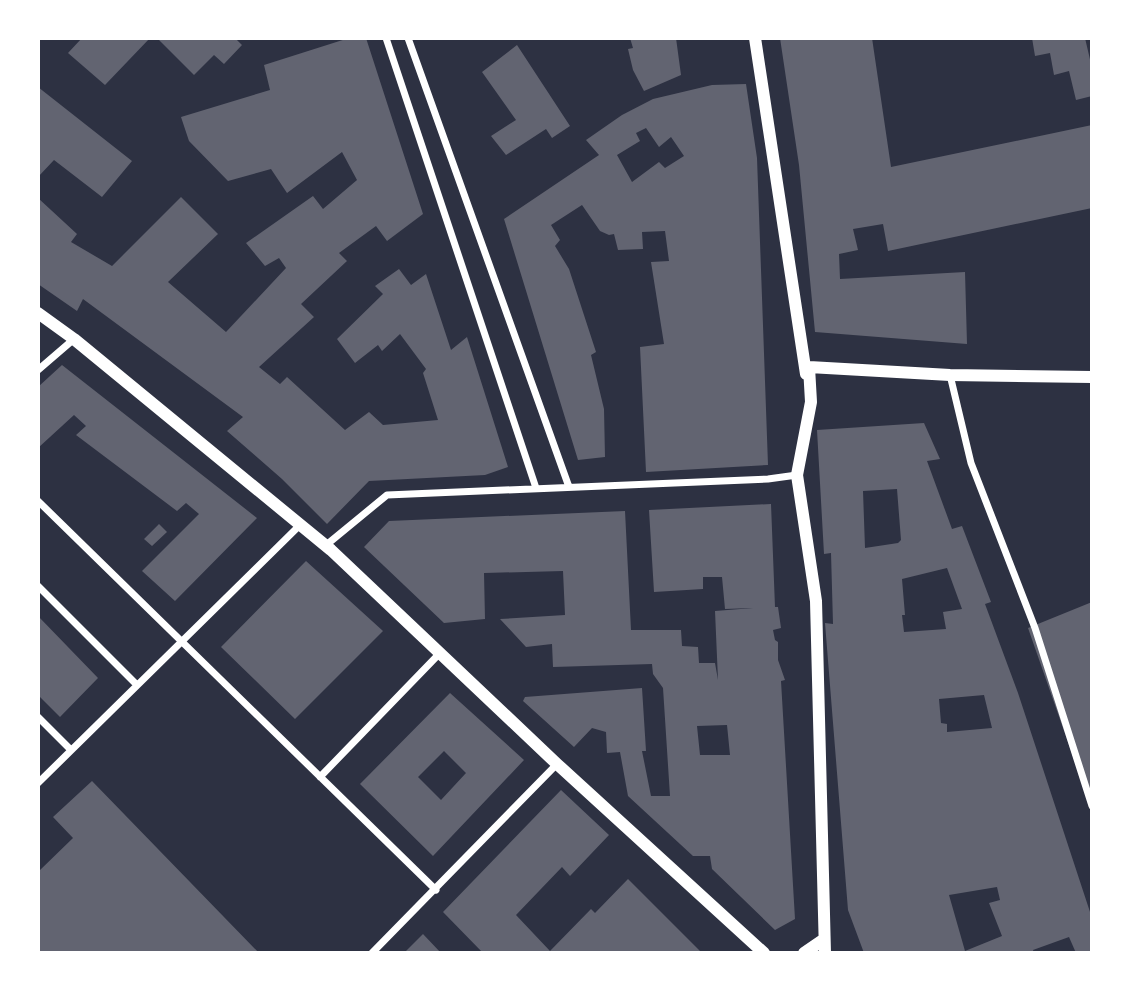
<svg xmlns="http://www.w3.org/2000/svg" width="1130" height="991" font-family="'DM Sans',sans-serif">
<rect width="100%" height="100%" fill="#2d3142"/>
<!-- building -->
<path fill="#626471" fill-rule="evenodd" d="M82 38H150L105 85 68 53Z
M157 38H235L242 45 224 64 214 55 194 75Z
M349 38H366L423 214 387 241 376 226 339 253 347 261 301 304 314 317 259 367 280 384 287 377 345 430 369 412 383 425 438 420 423 373 426 369 400 334 382 351 378 345 355 363 337 339 383 294 375 286 399 269 411 285 426 274 451 350 467 337 508 467 485 475 369 481 327 524 282 479 227 431 243 417 83 299 77 311 38 284V198L77 234 71 242 112 266 181 197 218 234 168 282 226 332 286 268 279 258 265 266 246 243 313 196 323 209 357 180 342 152 287 193 271 169 228 181 189 141 181 117 270 90 264 65Z
M630 38H676L681 75 644 91 633 70 628 49 633 48Z
M780 38H872L891 167 1092 125V208L888 251 883 224 853 229 858 250 839 254 840 279 965 272 967 344 815 332 799 165Z
M1032 38H1085L1092 68V96L1076 100 1069 71 1054 75 1050 53 1035 56Z
M517 45 570 126 552 138 546 129 506 155 491 136 516 120 482 72Z
M746 84 757 158 768 465 646 472 640 347 664 344 651 262 669 261 665 231 642 232 643 249 618 250 614 234 609 235 600 231 582 205 551 225 560 240 555 246 569 269 596 352 591 355 604 409 605 457 578 460 504 219 599 155 586 140 622 115 653 99 712 85ZM646 128 659 147 671 137 684 156 665 168 659 162 632 182 617 155 640 141 636 133Z
M38 87 132 161 102 197 54 160 38 177Z
M62 365 257 518 175 601 142 571 199 514 186 503 177 511 76 435 86 426 74 415 38 448V387Z
M924 423 940 459 927 461 952 529 962 526 991 602 985 604 1018 693 1092 918V953H1076L1069 937 1033 950 1034 953H864L848 910 825 623 833 624 831 553 824 554 817 430ZM897 489 901 540 898 543 865 548 863 491ZM947 568 962 609 943 612 946 629 904 632 902 615H905L902 579ZM984 695 992 728 947 732V724L941 723 939 699ZM997 887 1000 900 989 903 1002 936 965 951 949 895Z
M771 504 775 607H778L781 628 773 630 775 640 778 642V660L785 680 781 681 795 919 775 930 712 869 710 856H693L628 796 620 752 607 753 606 732 592 728 574 747 523 701 525 697 642 688 646 751H642L651 796H670L663 688 653 674 652 664 553 667 552 644 526 647 500 619 565 615 563 571 484 573 485 619 444 623 364 547 389 521 625 511 631 630H681L682 646 698 647 699 663H715L718 680 715 611 753 608 725 609 722 577H703V589L654 592 649 510ZM727 725 730 755H700L697 726Z
M159 524 167 532 152 546 144 539Z
M306 561 383 631 295 719 221 647Z
M1092 602V808H1091L1028 628Z
M38 616 98 678 60 717 38 695Z
M450 693 524 760 433 856 360 784ZM444 751 466 773 441 800 418 777Z
M92 781 259 953H38V872L73 838 53 817Z
M561 790 609 835 570 876 562 867 516 915 550 951 591 909 595 913 628 879 702 953H483L443 912Z
M423 934 441 953H404Z"/>
<g fill="none" stroke-linecap="round" stroke-linejoin="round">
<!-- minor -->
<path stroke="#fff" stroke-width="7" d="M386 38 536 488
M408 38 569 487
M38 370 74 339
M950 375 971 463 1035 628 1092 806
M38 501 436 890
M325 546 387 495 768 479 797 475
M38 586 136 684
M38 717 71 750
M320 777 440 653
M38 783 300 525
M372 953 557 764"/>
<!-- tertiary -->
<path stroke="#fff" stroke-width="12" d="M755 38 806 374
M38 313 74 339 331 550 557 764 764 953
M804 953 823 940
M825 953 816 601 797 475 811 402 809 367 950 375 1092 377"/>
</g>
<!-- border -->
<rect width="1130" height="991" fill="none" stroke="#ffffff" stroke-width="80"/>
</svg>
